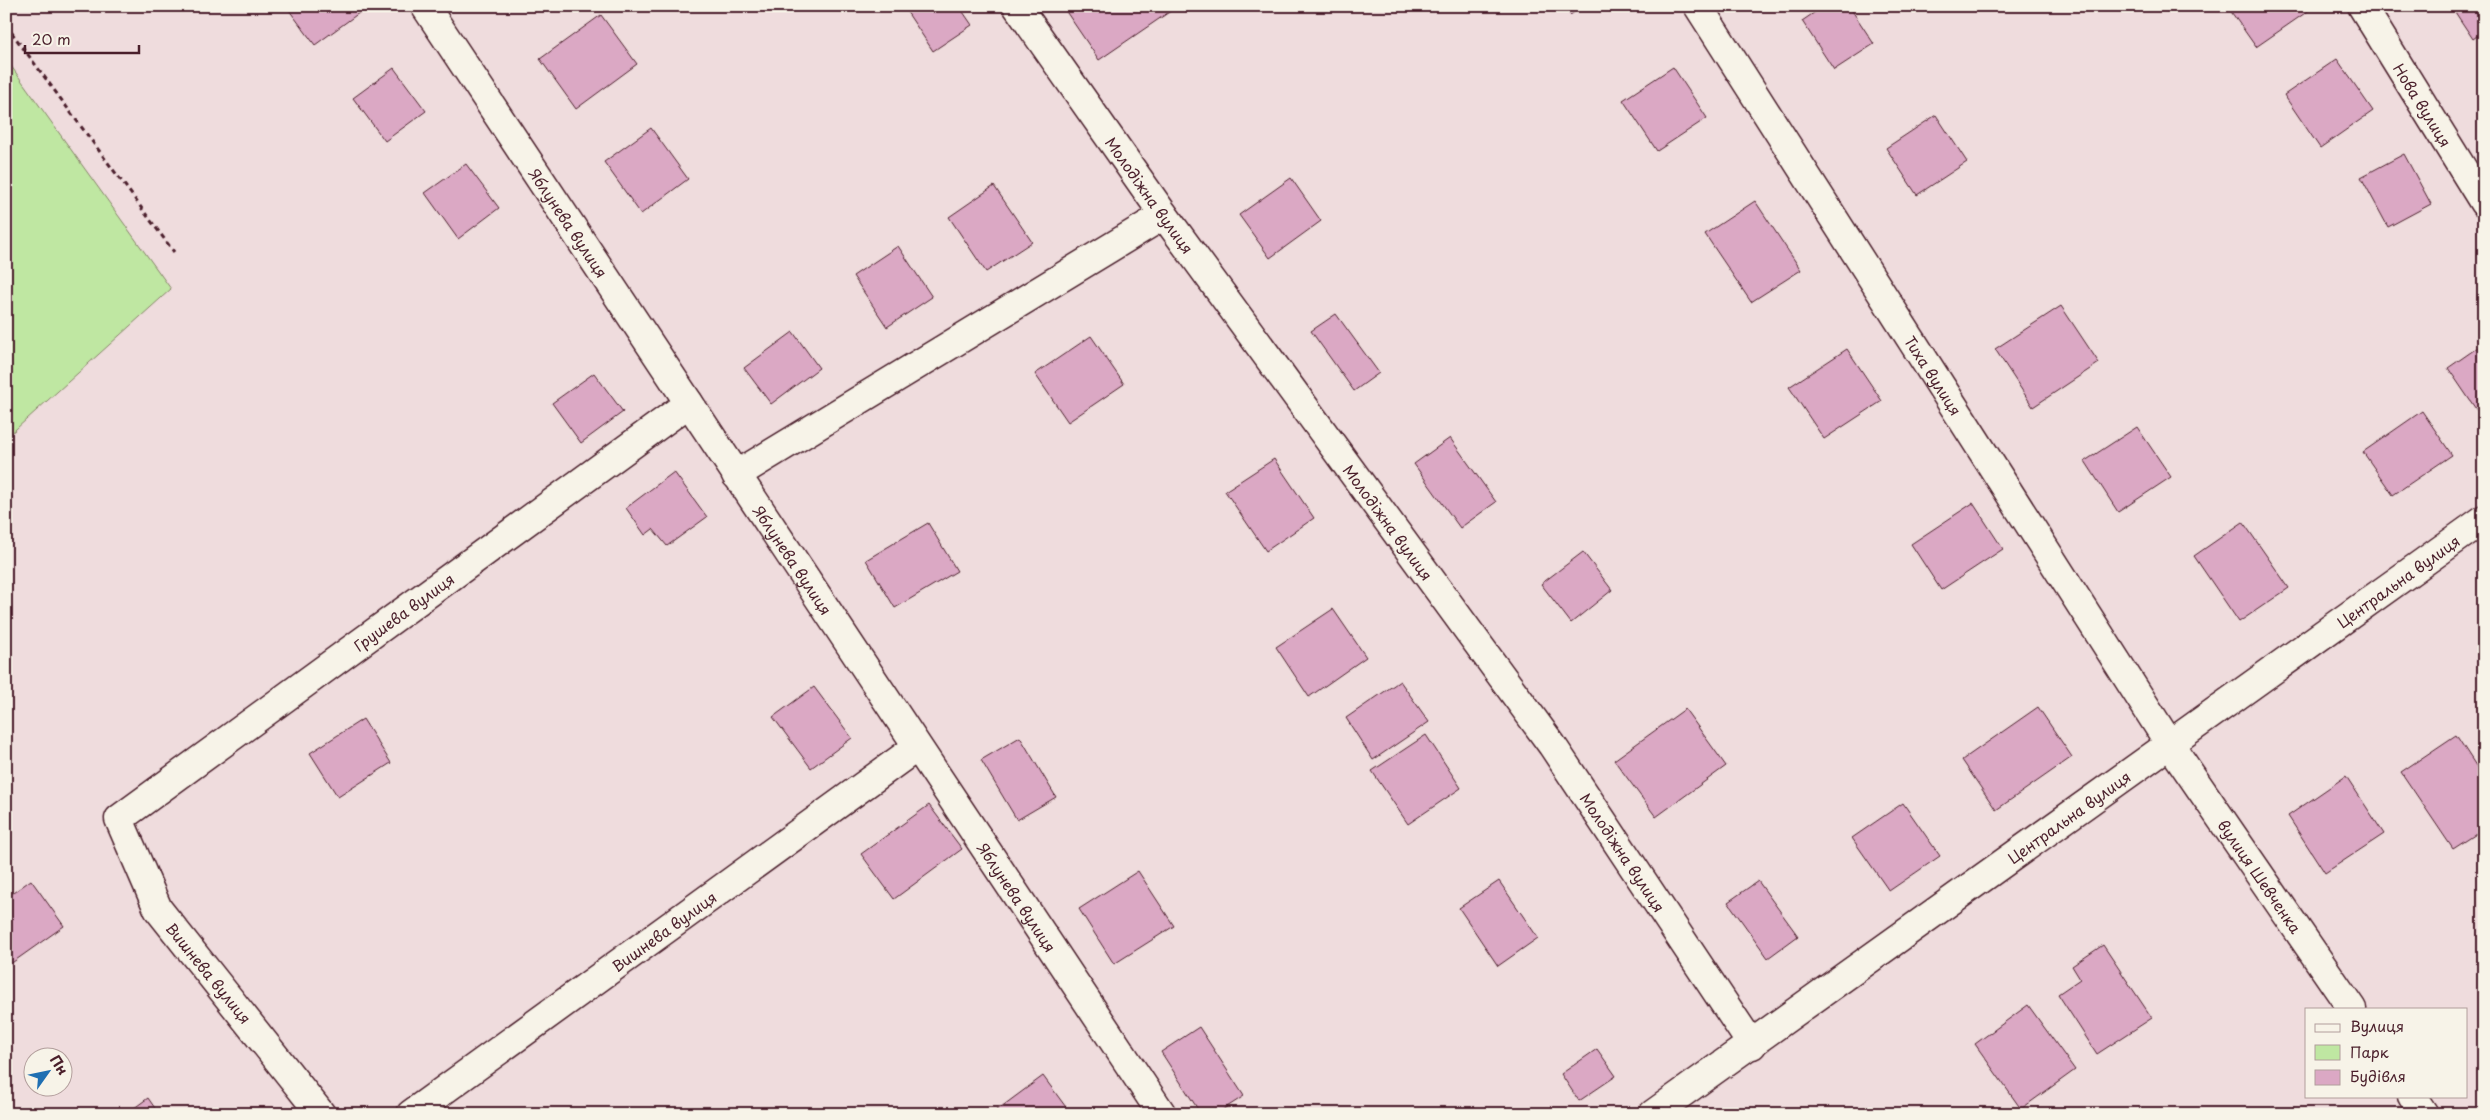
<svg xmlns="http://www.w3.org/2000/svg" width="2490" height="1120" font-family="'Playpen Sans',sans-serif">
<rect width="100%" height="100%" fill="#efdcdd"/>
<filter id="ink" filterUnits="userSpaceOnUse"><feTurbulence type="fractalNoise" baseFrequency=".02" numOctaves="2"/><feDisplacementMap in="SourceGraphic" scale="10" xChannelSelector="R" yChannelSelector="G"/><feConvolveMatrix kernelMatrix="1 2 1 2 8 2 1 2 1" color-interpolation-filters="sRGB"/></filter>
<g filter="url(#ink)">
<!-- green -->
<path fill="#bfe7a2" stroke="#848366" d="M6 59 171 289 6 438Z"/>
<!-- building -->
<path fill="#dba8c4" stroke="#4a1f2b" d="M286 6H361L363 10 315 45Z
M903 6H959L972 25 933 51Z
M1071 6H1173L1175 8 1099 60 1065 10Z
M1564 6H1584L1570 15Z
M1824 6H1849L1874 44 1834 70 1802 21Z
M2227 6H2308L2311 9 2256 47Z
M2451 6H2484V31L2473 39Z
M601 15 637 64 576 109 540 59Z
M2337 59 2373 111 2320 148 2284 95Z
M1673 67 1707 118 1657 151 1623 100Z
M394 68 426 111 385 141 353 98Z
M1936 115 1967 162 1917 195 1886 148Z
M651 128 688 179 641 214 604 162Z
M2404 154 2431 204 2388 227 2361 177Z
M466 164 499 208 458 239 425 193Z
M1291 178 1321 221 1270 258 1239 215Z
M994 186 1032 242 986 272 949 217Z
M1755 201 1801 270 1751 302 1705 234Z
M898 246 932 297 887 327 853 276Z
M2061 306 2099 363 2033 407 1995 349Z
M1336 314 1379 373 1354 391 1311 331Z
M793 332 819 368 771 404 744 368Z
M1091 336 1124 384 1068 422 1035 374Z
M2484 343V421L2448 368Z
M1847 349 1882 401 1824 439 1789 387Z
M594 373 623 412 581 443 552 403Z
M2422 411 2452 455 2393 495 2363 452Z
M2137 427 2171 477 2118 512 2085 461Z
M1450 438 1496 502 1460 528 1414 464Z
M1274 459 1314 518 1266 551 1225 491Z
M674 472 707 517 667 546 653 529 645 535 626 508Z
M1973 503 2003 549 1941 590 1911 544Z
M2243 522 2289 588 2239 622 2194 556Z
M928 523 957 571 895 608 866 560Z
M1583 552 1612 590 1571 623 1541 584Z
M1333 609 1366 657 1309 697 1276 647Z
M1400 681 1429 722 1373 760 1346 718Z
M814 687 852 738 811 768 773 717Z
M2038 707 2072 757 1996 810 1962 760Z
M1685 709 1726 766 1656 817 1614 760Z
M363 719 391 763 338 797 310 753Z
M1426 735 1461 788 1408 824 1372 771Z
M2456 735 2484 778V829L2453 849 2401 772Z
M1020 737 1056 797 1017 820 981 760Z
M2346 776 2384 834 2325 873 2288 816Z
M1903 803 1940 856 1889 891 1852 838Z
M929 805 962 849 894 899 861 854Z
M1138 871 1174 926 1114 964 1079 909Z
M31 880 64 926 6 967V898Z
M1499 881 1538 938 1498 966 1459 908Z
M1758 881 1798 936 1768 958 1728 902Z
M2103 945 2152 1018 2097 1054 2058 994 2080 979 2072 966Z
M2028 1005 2075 1070 2021 1109 1975 1044Z
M1199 1027 1244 1096 1216 1114H1201L1161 1052Z
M1597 1049 1616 1076 1579 1101 1561 1074Z
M1043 1076 1071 1114H994L993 1113Z
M148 1098 159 1114H126Z"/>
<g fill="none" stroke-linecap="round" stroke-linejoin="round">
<defs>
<g id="minor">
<path id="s1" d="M425 6 1162 1114"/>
<path id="s2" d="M1017 6 1164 215 1552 745 1752 1045"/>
<path id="s3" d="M1698 6 2169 743 2352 1009"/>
<path id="s4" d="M2362 6 2484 203"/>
<path d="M736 475 1164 215"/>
<path d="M2412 1096 2424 1114"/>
<path id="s5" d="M321 1114 158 909 119 819 689 403"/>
<path id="s6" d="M411 1114 917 747"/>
<path id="s7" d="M1653 1114 2484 519"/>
</g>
</defs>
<!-- minor casing -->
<use href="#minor" stroke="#4a1f2b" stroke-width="31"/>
<!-- path -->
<path stroke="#4a1f2b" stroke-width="3" stroke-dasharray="5 4" stroke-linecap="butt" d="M6 25 174 252"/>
<!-- minor -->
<use href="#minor" stroke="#f7f3e8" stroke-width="28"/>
</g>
</g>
<g text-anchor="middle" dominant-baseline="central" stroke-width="4" stroke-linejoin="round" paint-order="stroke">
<!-- street labels -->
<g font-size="15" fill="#4a1f2b" stroke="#f7f3e8">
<text stroke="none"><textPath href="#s4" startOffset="116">Нова вулиця</textPath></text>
<text stroke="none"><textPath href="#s2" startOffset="231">Молодіжна вулиця</textPath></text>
<text stroke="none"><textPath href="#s1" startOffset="260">Яблунева вулиця</textPath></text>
<text stroke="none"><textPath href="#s3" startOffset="438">Тиха вулиця</textPath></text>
<text stroke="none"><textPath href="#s2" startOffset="636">Молодіжна вулиця</textPath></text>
<text stroke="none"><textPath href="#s1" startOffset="665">Яблунева вулиця</textPath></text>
<text stroke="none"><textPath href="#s7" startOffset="916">Центральна вулиця</textPath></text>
<text stroke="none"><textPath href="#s5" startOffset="712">Грушева вулиця</textPath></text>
<text stroke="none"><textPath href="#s7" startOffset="511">Центральна вулиця</textPath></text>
<text stroke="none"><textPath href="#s2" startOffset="1041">Молодіжна вулиця</textPath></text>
<text stroke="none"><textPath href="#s3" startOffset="1036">вулиця Шевченка</textPath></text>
<text stroke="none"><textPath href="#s1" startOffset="1070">Яблунева вулиця</textPath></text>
<text stroke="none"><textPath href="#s6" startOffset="312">Вишнева вулиця</textPath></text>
<text transform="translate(209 973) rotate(51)">Вишнева вулиця</text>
</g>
</g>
<!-- margin -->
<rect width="2490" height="1120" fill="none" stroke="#f7f3e8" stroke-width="25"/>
<rect x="12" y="12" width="2465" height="1095" fill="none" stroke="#4a1f2b" stroke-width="2" filter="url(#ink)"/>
<!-- legend -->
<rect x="2305" y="1008" width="162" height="90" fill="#f7f3e8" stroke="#b29e9c"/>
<rect x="2315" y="1024" width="25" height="8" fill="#f7f3e8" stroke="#b29e9c"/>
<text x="2350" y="1032" font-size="15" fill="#4a1f2b">Вулиця</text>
<rect x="2315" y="1045" width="25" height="15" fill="#bfe7a2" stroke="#b29e9c"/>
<text x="2350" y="1058" font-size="15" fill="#4a1f2b">Парк</text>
<rect x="2315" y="1070" width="25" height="15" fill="#dba8c4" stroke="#b29e9c"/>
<text x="2350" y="1082" font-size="15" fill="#4a1f2b">Будівля</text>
<!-- north arrow -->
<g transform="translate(48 1072) rotate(57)"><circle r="24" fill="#f7f3e8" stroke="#b29e9c"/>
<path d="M0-4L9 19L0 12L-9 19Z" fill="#1f6fb2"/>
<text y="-8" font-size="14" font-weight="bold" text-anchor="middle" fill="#4a1f2b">Пн</text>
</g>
<!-- scale -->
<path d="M25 45v8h114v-8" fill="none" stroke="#4a1f2b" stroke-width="2.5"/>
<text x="32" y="45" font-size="15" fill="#4a1f2b" stroke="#f7f3e8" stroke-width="4" paint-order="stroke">20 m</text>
</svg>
